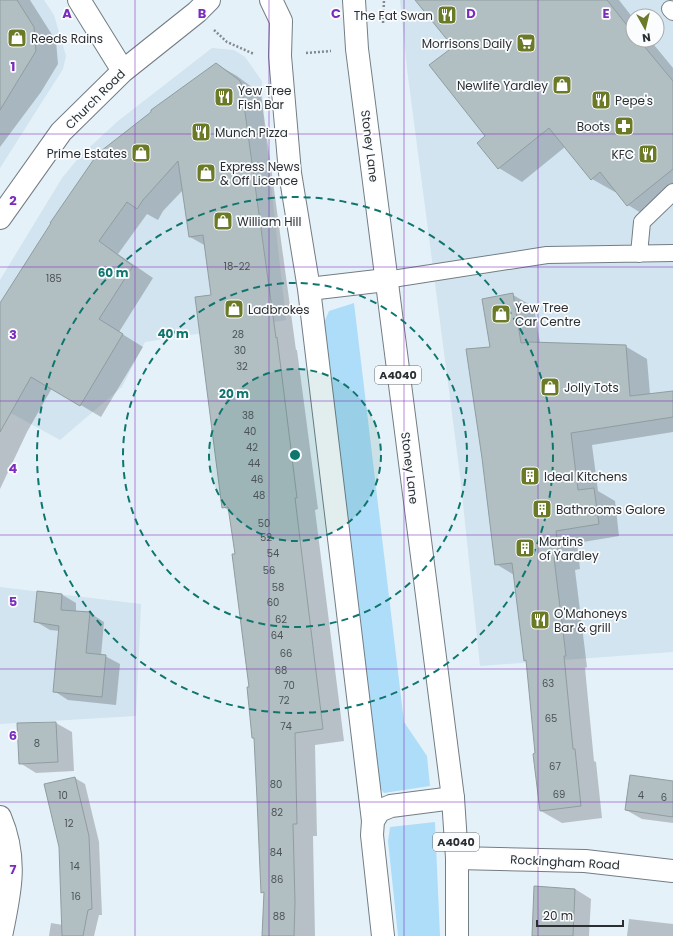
<svg xmlns="http://www.w3.org/2000/svg" width="673" height="936" font-family="Poppins,sans-serif">
<rect width="100%" height="100%" fill="#e5f1f8"/>
<!-- built -->
<path fill="#d2e4ef" fill-rule="evenodd" d="M0 0H44L54 15 66 56 63 69 0 168Z
M400 0H673V652L480 666 460 475 407 69ZM633 16H657V40H633Z
M212 48 234 50 245 57 262 81 263 112 286 320 145 342 122 387 60 440 0 407V280L62 178 80 156 118 121Z
M0 587 141 604 136 716 0 724Z"/>
<!-- green -->
<path fill="#aeddf9" d="M354 303 404 722 427 756 430 786 384 793 376 783 323 325 329 311Z
M435 822 440 936H398L388 841 390 827Z"/>
<!-- shadow -->
<path fill="#0003" d="M0 0H30L56 41 58 64 41 92 0 147Z
M423 0H619L633 18V40H650L673 68V201L651 219 628 205 616 191 615 192 592 179 565 147 522 182 499 168 454 47Z
M216 64 237 76 261 94 296 350H297L318 509 315 510 344 741 315 745 317 836H313L315 936H263L265 894 262 892 255 739 253 738 250 687 236 555 230 511 223 507 212 296 206 246 190 237 183 190 163 211 158 220 147 214 118 254 153 278 119 332 143 347 101 417 52 388 27 432 0 489V305Z
M513 295 534 307 540 343 625 346 647 359 650 394 673 392V432L592 445 598 491 615 501 619 536 577 543 580 569 575 570 587 667 585 668 594 761 596 762 602 818 562 823 541 811 528 661 525 660 514 575 496 564 491 348Z
M61 594 76 603V612L90 613 104 622 101 656H105L120 664 116 705 68 700 54 691 60 631 50 630 35 621Z
M56 723 72 732 74 771 36 773 20 763Z
M75 778 85 784 99 842 102 915H99L94 936H49L51 923 63 925Z
M673 782V823L642 819 626 810Z
M575 889 591 899 589 936H532Z
M629 919 673 924V936H627Z"/>
<!-- building -->
<path fill="#b1bfc2" stroke="#909da0" d="M0 0H17L34 27 36 51 0 110Z
M415 0H607L633 33V40H639L673 81V169L627 206 600 172 591 180 549 128 498 169 477 143 485 136 429 65 453 47Z
M216 63 239 80 241 83 276 338 277 337 297 498H295L323 729 295 733 297 824H293L295 902 294 936H262L264 892 261 893 257 799 254 738H252L247 687H249L232 554H235L228 507 222 508 195 297 211 295 203 235 189 237 178 161 143 200 137 209 127 202 99 241 133 266 99 319 123 334 80 406 31 377 0 432V303L51 223H50L94 159 101 151 151 112V110Z
M513 293 521 343 530 342 626 345 630 396 673 391V417L571 433 578 490 594 488 599 524 556 531 559 557 554 558 566 656H564L573 749H575L581 806 540 811 533 754 535 753 526 660 524 661 512 563 495 565 482 458 466 349 490 347 482 299Z
M37 591 62 594 61 610 90 612 86 653 106 655 102 697 53 692 59 626 34 622Z
M56 722 58 762 19 764 17 723Z
M630 775 673 781V817L625 810Z
M75 777 89 836 92 909 88 910 83 936H62L59 847 44 784Z
M534 886 575 889 573 936H532Z"/>
<g fill="none" stroke-linecap="round" stroke-linejoin="round">
<defs>
<path id="lane" d="M670 9 673 12
M639 254 642 222 673 192
M386 280 547 255 673 253"/>
<path id="street" d="M271 0 281 21 280 56 290 173 309 289
M0 817C18 859 10 893 1 936
M373 821 379 811 391 806 453 798
M457 858 585 861 673 871
M383 936 372 835 373 821 309 289 386 280"/>
<path id="secondary" d="M79 0 123 71
M0 218 61 132 123 71 197 12 209 0"/>
<path id="primary" d="M354 0 357 49 453 798 457 858V936"/>
</defs>
<!-- lane casing -->
<use href="#lane" stroke="#737d84" stroke-width="18"/>
<!-- street casing -->
<use href="#street" stroke="#737d84" stroke-width="24"/>
<!-- secondary casing -->
<use href="#secondary" stroke="#737d84" stroke-width="24"/>
<!-- primary casing -->
<use href="#primary" stroke="#737d84" stroke-width="24"/>
<!-- path -->
<path stroke="#828a8e" stroke-width="2.5" stroke-dasharray="2 2" stroke-linecap="butt" d="M383 23 384 0
M214 30 227 42 254 54
M306 53 331 51"/>
<!-- lane -->
<use href="#lane" stroke="#fff" stroke-width="16"/>
<!-- street -->
<use href="#street" stroke="#fff" stroke-width="22"/>
<!-- secondary -->
<use href="#secondary" stroke="#fff" stroke-width="22"/>
<!-- primary -->
<use href="#primary" stroke="#fff" stroke-width="22"/>
</g>
<!-- grid -->
<path fill="none" stroke="#7b2cbf" stroke-width="1" stroke-opacity="0.55" d="M135 0V936M269 0V936M404 0V936M538 0V936M0 134H673M0 267H673M0 401H673M0 535H673M0 669H673M0 802H673"/>
<!-- distance rings -->
<circle cx="295" cy="455" r="86" fill="#0f766e" fill-opacity=".12"/>
<g fill="none" stroke="#0f766e" stroke-width="2" stroke-dasharray="7 5">
<circle cx="295" cy="455" r="86"/>
<circle cx="295" cy="455" r="172"/>
<circle cx="295" cy="455" r="258"/>
</g>
<!-- icons -->
<defs>
<symbol id="restaurant-square" viewBox="-11 -11 22 22"><rect x="-9" y="-9" width="18" height="18" rx="4" fill="#6b7a27" stroke="#fafcfe"/><path d="M-5-6h1v4h1v-4h1v4h1v-4h1v5L-1.5 .5V6h-2V.5L-5-1ZM5-6V6H3V1.5H1.5Q1.5-4 5-6Z" fill="#fff"/></symbol>
<symbol id="shop-square" viewBox="-11 -11 22 22"><rect x="-9" y="-9" width="18" height="18" rx="4" fill="#6b7a27" stroke="#fafcfe"/><path d="M-5-2.5h2.3a2.7 3.5 0 0 1 5.4 0H5L5.5 6h-11ZM-1.5-2.5h3a1.5 2.3 0 0 0-3 0Z" fill="#fff"/></symbol>
<symbol id="supermarket-square" viewBox="-11 -11 22 22"><rect x="-9" y="-9" width="18" height="18" rx="4" fill="#6b7a27" stroke="#fafcfe"/><path d="M-6-5.5h2.5l.6 2H6L4.5 2H-2.5L-4.4-4H-6ZM-1.5 3.2a1.3 1.3 0 1 0 .1 0ZM3 3.2a1.3 1.3 0 1 0 .1 0Z" fill="#fff"/></symbol>
<symbol id="pharmacy-square" viewBox="-11 -11 22 22"><rect x="-9" y="-9" width="18" height="18" rx="4" fill="#6b7a27" stroke="#fafcfe"/><path d="M-2-6h4v4h4v4h-4v4h-4v-4h-4v-4h4Z" fill="#fff"/></symbol>
<symbol id="building-square" viewBox="-11 -11 22 22"><rect x="-9" y="-9" width="18" height="18" rx="4" fill="#6b7a27" stroke="#fafcfe"/><path d="M-4-6H4V6H1V3H-1V6H-4ZM-2.5-4.3h1.7v1.8h-1.7ZM.8-4.3h1.7v1.8H.8ZM-2.5-1h1.7V.8h-1.7ZM.8-1h1.7V.8H.8Z" fill="#fff"/></symbol>
</defs>
<g fill-rule="evenodd">
<use href="#restaurant-square" x="436" y="4" width="22" height="22"/>
<use href="#shop-square" x="6" y="27" width="22" height="22"/>
<use href="#supermarket-square" x="515" y="32" width="22" height="22"/>
<use href="#shop-square" x="551" y="74" width="22" height="22"/>
<use href="#restaurant-square" x="213" y="86" width="22" height="22"/>
<use href="#restaurant-square" x="590" y="89" width="22" height="22"/>
<use href="#pharmacy-square" x="613" y="115" width="22" height="22"/>
<use href="#restaurant-square" x="190" y="121" width="22" height="22"/>
<use href="#shop-square" x="130" y="142" width="22" height="22"/>
<use href="#restaurant-square" x="637" y="143" width="22" height="22"/>
<use href="#shop-square" x="195" y="162" width="22" height="22"/>
<use href="#shop-square" x="212" y="210" width="22" height="22"/>
<use href="#shop-square" x="223" y="298" width="22" height="22"/>
<use href="#shop-square" x="490" y="303" width="22" height="22"/>
<use href="#shop-square" x="539" y="376" width="22" height="22"/>
<use href="#building-square" x="519" y="465" width="22" height="22"/>
<use href="#building-square" x="531" y="498" width="22" height="22"/>
<use href="#building-square" x="514" y="537" width="22" height="22"/>
<use href="#restaurant-square" x="529" y="609" width="22" height="22"/>
</g>
<g text-anchor="middle" dominant-baseline="central" stroke-width="3.5" stroke-linejoin="round" paint-order="stroke">
<!-- number labels -->
<g font-size="10" fill="#4c5356">
<text x="237" y="266">18-22</text>
<text x="54" y="278">185</text>
<text x="238" y="334">28</text>
<text x="240" y="350">30</text>
<text x="242" y="366">32</text>
<text x="248" y="415">38</text>
<text x="250" y="431">40</text>
<text x="252" y="447">42</text>
<text x="254" y="463">44</text>
<text x="257" y="479">46</text>
<text x="259" y="495">48</text>
<text x="264" y="523">50</text>
<text x="266" y="537">52</text>
<text x="273" y="553">54</text>
<text x="269" y="570">56</text>
<text x="278" y="587">58</text>
<text x="273" y="602">60</text>
<text x="281" y="619">62</text>
<text x="277" y="635">64</text>
<text x="286" y="653">66</text>
<text x="281" y="670">68</text>
<text x="548" y="683">63</text>
<text x="289" y="685">70</text>
<text x="284" y="700">72</text>
<text x="551" y="718">65</text>
<text x="286" y="726">74</text>
<text x="37" y="743">8</text>
<text x="555" y="766">67</text>
<text x="276" y="784">80</text>
<text x="559" y="794">69</text>
<text x="63" y="795">10</text>
<text x="641" y="795">4</text>
<text x="664" y="797">6</text>
<text x="277" y="812">82</text>
<text x="69" y="823">12</text>
<text x="276" y="852">84</text>
<text x="75" y="866">14</text>
<text x="277" y="879">86</text>
<text x="76" y="896">16</text>
<text x="279" y="916">88</text>
</g>
<!-- shield labels -->
<g fill="#fafcfe" stroke="#696c6f" stroke-width="1">
<rect x="375" y="366" width="46" height="18" rx="3"/>
<rect x="433" y="833" width="46" height="18" rx="3"/>
</g>
<g font-size="11" font-weight="bold" fill="#2b2f32">
<text x="398" y="375">A4040</text>
<text x="456" y="842">A4040</text>
</g>
<!-- poi labels -->
<g font-size="12" fill="#2b2f32" stroke="#fafcfe" text-anchor="start">
<text x="433" y="15" text-anchor="end">The Fat Swan</text>
<text x="31" y="38">Reeds Rains</text>
<text x="512" y="43" text-anchor="end">Morrisons Daily</text>
<text x="548" y="85" text-anchor="end">Newlife Yardley</text>
<text x="238" y="90">Yew Tree<tspan x="238" dy="14">Fish Bar</tspan></text>
<text x="615" y="100">Pepe's</text>
<text x="610" y="126" text-anchor="end">Boots</text>
<text x="215" y="132">Munch Pizza</text>
<text x="127" y="153" text-anchor="end">Prime Estates</text>
<text x="634" y="154" text-anchor="end">KFC</text>
<text x="220" y="166">Express News<tspan x="220" dy="14">&amp; Off Licence</tspan></text>
<text x="237" y="221">William Hill</text>
<text x="515" y="307">Yew Tree<tspan x="515" dy="14">Car Centre</tspan></text>
<text x="248" y="309">Ladbrokes</text>
<text x="564" y="387">Jolly Tots</text>
<text x="544" y="476">Ideal Kitchens</text>
<text x="556" y="509">Bathrooms Galore</text>
<text x="539" y="541">Martins<tspan x="539" dy="14">of Yardley</tspan></text>
<text x="554" y="613">O'Mahoneys<tspan x="554" dy="14">Bar &amp; grill</tspan></text>
</g>
<!-- street labels -->
<g font-size="12" fill="#2b2f32" stroke="#fafcfe">
<text transform="translate(95 99) rotate(-45)">Church Road</text>
<text transform="translate(370 146) rotate(83)">Stoney Lane</text>
<text transform="translate(410 468) rotate(83)">Stoney Lane</text>
<text transform="translate(565 862) rotate(3)">Rockingham Road</text>
</g>
</g>
<g font-size="13" text-anchor="middle" font-weight="bold" fill="#7b2cbf" stroke="#fafcfe" stroke-width="3.5" stroke-linejoin="round" paint-order="stroke">
<text x="67" y="18">A</text>
<text x="202" y="18">B</text>
<text x="336" y="18">C</text>
<text x="471" y="18">D</text>
<text x="606" y="18">E</text>
<text x="13" y="71">1</text>
<text x="13" y="205">2</text>
<text x="13" y="339">3</text>
<text x="13" y="473">4</text>
<text x="13" y="606">5</text>
<text x="13" y="740">6</text>
<text x="13" y="874">7</text>
</g>
<circle cx="295" cy="455" r="6" fill="#0f766e" stroke="#fafcfe" stroke-width="2"/>
<g font-size="12" text-anchor="middle" font-weight="bold" fill="#0f766e" stroke="#fafcfe" stroke-width="3.5" stroke-linejoin="round" paint-order="stroke">
<text x="113" y="277">60 m</text>
<text x="173" y="338">40 m</text>
<text x="234" y="398">20 m</text>
</g>
<!-- north arrow -->
<g transform="translate(645 28) rotate(172)"><circle r="19" fill="#fafcfe" stroke="#a7aaac"/>
<path d="M0-3L7 15L0 10L-7 15Z" fill="#6b7a27"/>
<text y="-6" font-size="11" font-weight="bold" text-anchor="middle" fill="#2b2f32">N</text>
</g>
<!-- scale -->
<path d="M537 920v6h86v-6" fill="none" stroke="#2b2f32" stroke-width="2"/>
<text x="543" y="920" font-size="12" fill="#2b2f32" stroke="#fafcfe" stroke-width="3" paint-order="stroke">20 m</text>
</svg>
